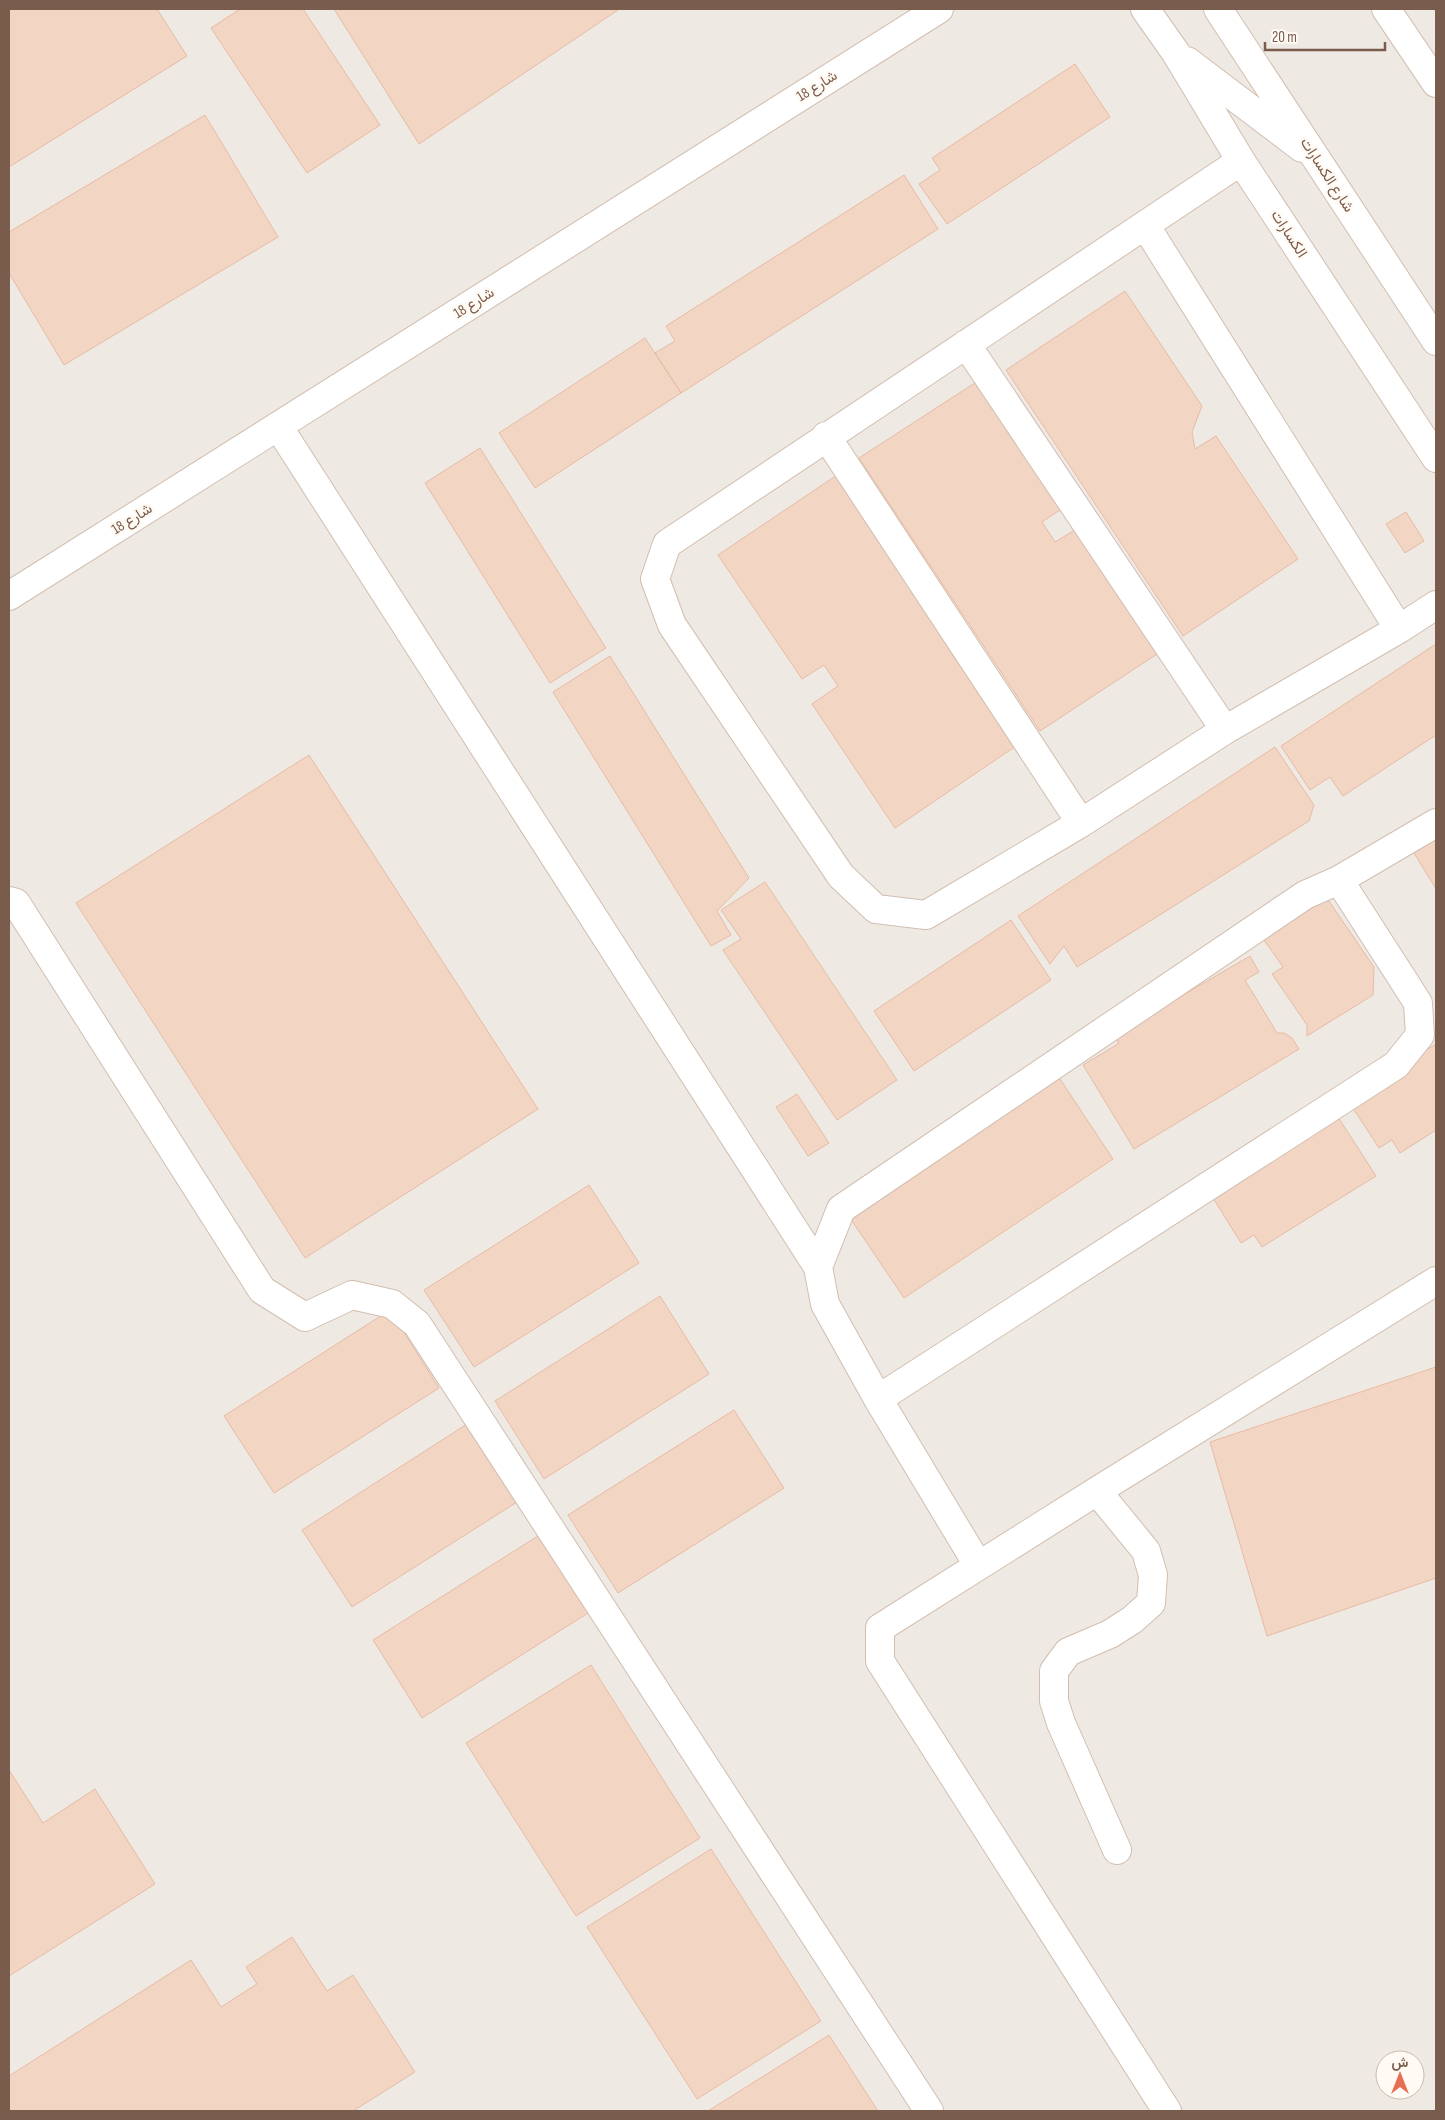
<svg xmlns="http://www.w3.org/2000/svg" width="1445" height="2120" font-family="'Sofia Sans Condensed',Vazirmatn,sans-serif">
<rect width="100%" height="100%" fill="#fdf6ec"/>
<!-- industrial -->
<path fill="#efe9e4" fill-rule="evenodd" d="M9 9H1436V2111H9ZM1385 2060H1415V2090H1385Z"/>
<!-- building -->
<path fill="#f3d5c3" stroke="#e6bba3" d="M9 9H157L187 56 9 167Z
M240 9H303L380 125 307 173 211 28Z
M334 9H618V10L419 144Z
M1075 64 1110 117 947 224 919 184 940 170 932 158Z
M205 115 278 237 64 365 9 273V232Z
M904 175 938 229 681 393 655 353 675 341 666 326Z
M1125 291 1202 406 1192 432 1195 449 1216 436 1298 559 1183 636 1006 370Z
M645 338 681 393 535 488 499 433Z
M981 379 1066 506 1042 522 1055 542 1075 530 1157 654 1040 731 859 458Z
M480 448 606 648 550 683 425 483Z
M837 475 1019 744 895 828 812 704 838 686 824 665 802 679 718 555Z
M1406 512 1424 541 1405 553 1386 524Z
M1436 644V735L1343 796 1330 777 1310 790 1281 746Z
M610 656 749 878 717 911 731 935 711 946 553 692Z
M1275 747 1314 805 1309 821 1077 967 1064 946 1050 964 1018 916Z
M309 755 538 1109 305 1258 76 903Z
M1436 832V889L1411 848Z
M765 882 897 1080 837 1120 723 950 741 939 721 910Z
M1322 891 1374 967 1373 995 1307 1036V1025L1272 974 1283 967 1259 933Z
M1011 920 1051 980 914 1071 874 1011Z
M1250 956 1259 972 1245 980 1277 1033H1284L1292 1038 1299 1049 1134 1149 1083 1065 1118 1044V1033Z
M1436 1044V1130L1400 1153 1392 1140 1379 1148 1347 1099Z
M1058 1076 1113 1159 904 1298 848 1215Z
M797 1094 829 1143 808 1156 776 1107Z
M1336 1114 1376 1176 1262 1247 1254 1235 1241 1243 1210 1193Z
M589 1185 639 1263 474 1367 424 1290Z
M660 1296 709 1374 544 1479 495 1401Z
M390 1310 439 1388 274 1493 224 1416Z
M1436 1367V1578L1267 1636 1210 1442Z
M734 1410 784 1488 618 1593 568 1515Z
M467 1424 517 1502 352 1607 302 1530Z
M538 1536 588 1613 422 1718 373 1640Z
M591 1665 700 1838 576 1916 466 1743Z
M9 1770 43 1823 95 1789 155 1884 9 1976Z
M711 1849 821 2021 697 2099 587 1927Z
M292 1937 327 1991 353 1975 415 2072 353 2111H9V2076L191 1960 221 2007 257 1984 246 1967Z
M829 2035 878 2111H708Z"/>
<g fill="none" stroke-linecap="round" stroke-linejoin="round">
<defs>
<path id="minor" d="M1145 9 1176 53 1241 161 1436 458
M1218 9 1436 341
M1386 9 1436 83
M1187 61 1302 148
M1241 161 667 544 655 579 672 625 841 876 876 909 926 915 1081 823 1225 730 1399 629 1436 605
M1145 225 1399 629
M966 344 1225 730
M278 426 818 1267
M826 436 1081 823
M9 596 939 9
M9 901 16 903 262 1290 305 1317 352 1295 392 1304 417 1324 929 2111
M878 1399 1396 1065 1420 1035 1418 1003 1339 880
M1097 1491 1146 1551 1153 1575 1151 1603 1132 1620 1110 1634 1068 1652 1054 1671V1701L1061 1723 1117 1850
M978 1565 878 1399 825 1304 818 1267 841 1209 1305 895 1339 880 1436 823
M1167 2111 880 1661V1628L1097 1491 1436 1281"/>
</defs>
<!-- minor casing -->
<use href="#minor" stroke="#d1beb0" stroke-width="30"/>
<!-- minor -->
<use href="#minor" stroke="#fff" stroke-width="28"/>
</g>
<g text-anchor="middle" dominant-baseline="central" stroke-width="5" stroke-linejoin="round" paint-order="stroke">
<!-- street labels -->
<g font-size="15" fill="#7a5c4d" stroke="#fffaf3">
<text transform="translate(817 86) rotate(-32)">شارع 18</text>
<text transform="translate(1327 175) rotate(57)">شارع الكسارات</text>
<text transform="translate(1289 234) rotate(57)">الكسارات</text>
<text transform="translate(474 303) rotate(-32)">شارع 18</text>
<text transform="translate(132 519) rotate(-32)">شارع 18</text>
</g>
</g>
<!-- border -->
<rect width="1445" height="2120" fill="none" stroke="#7a5c4d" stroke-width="20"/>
<!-- north arrow -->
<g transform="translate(1400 2075)"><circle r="24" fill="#fffaf3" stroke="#cabbb1"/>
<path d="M0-4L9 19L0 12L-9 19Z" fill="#e76f51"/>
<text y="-8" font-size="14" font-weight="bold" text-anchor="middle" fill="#7a5c4d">ش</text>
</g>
<!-- scale -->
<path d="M1265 42v8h120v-8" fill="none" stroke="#7a5c4d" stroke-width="2.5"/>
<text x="1272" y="42" font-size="15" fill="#7a5c4d" stroke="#fffaf3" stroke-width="4" paint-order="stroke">20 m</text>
</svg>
